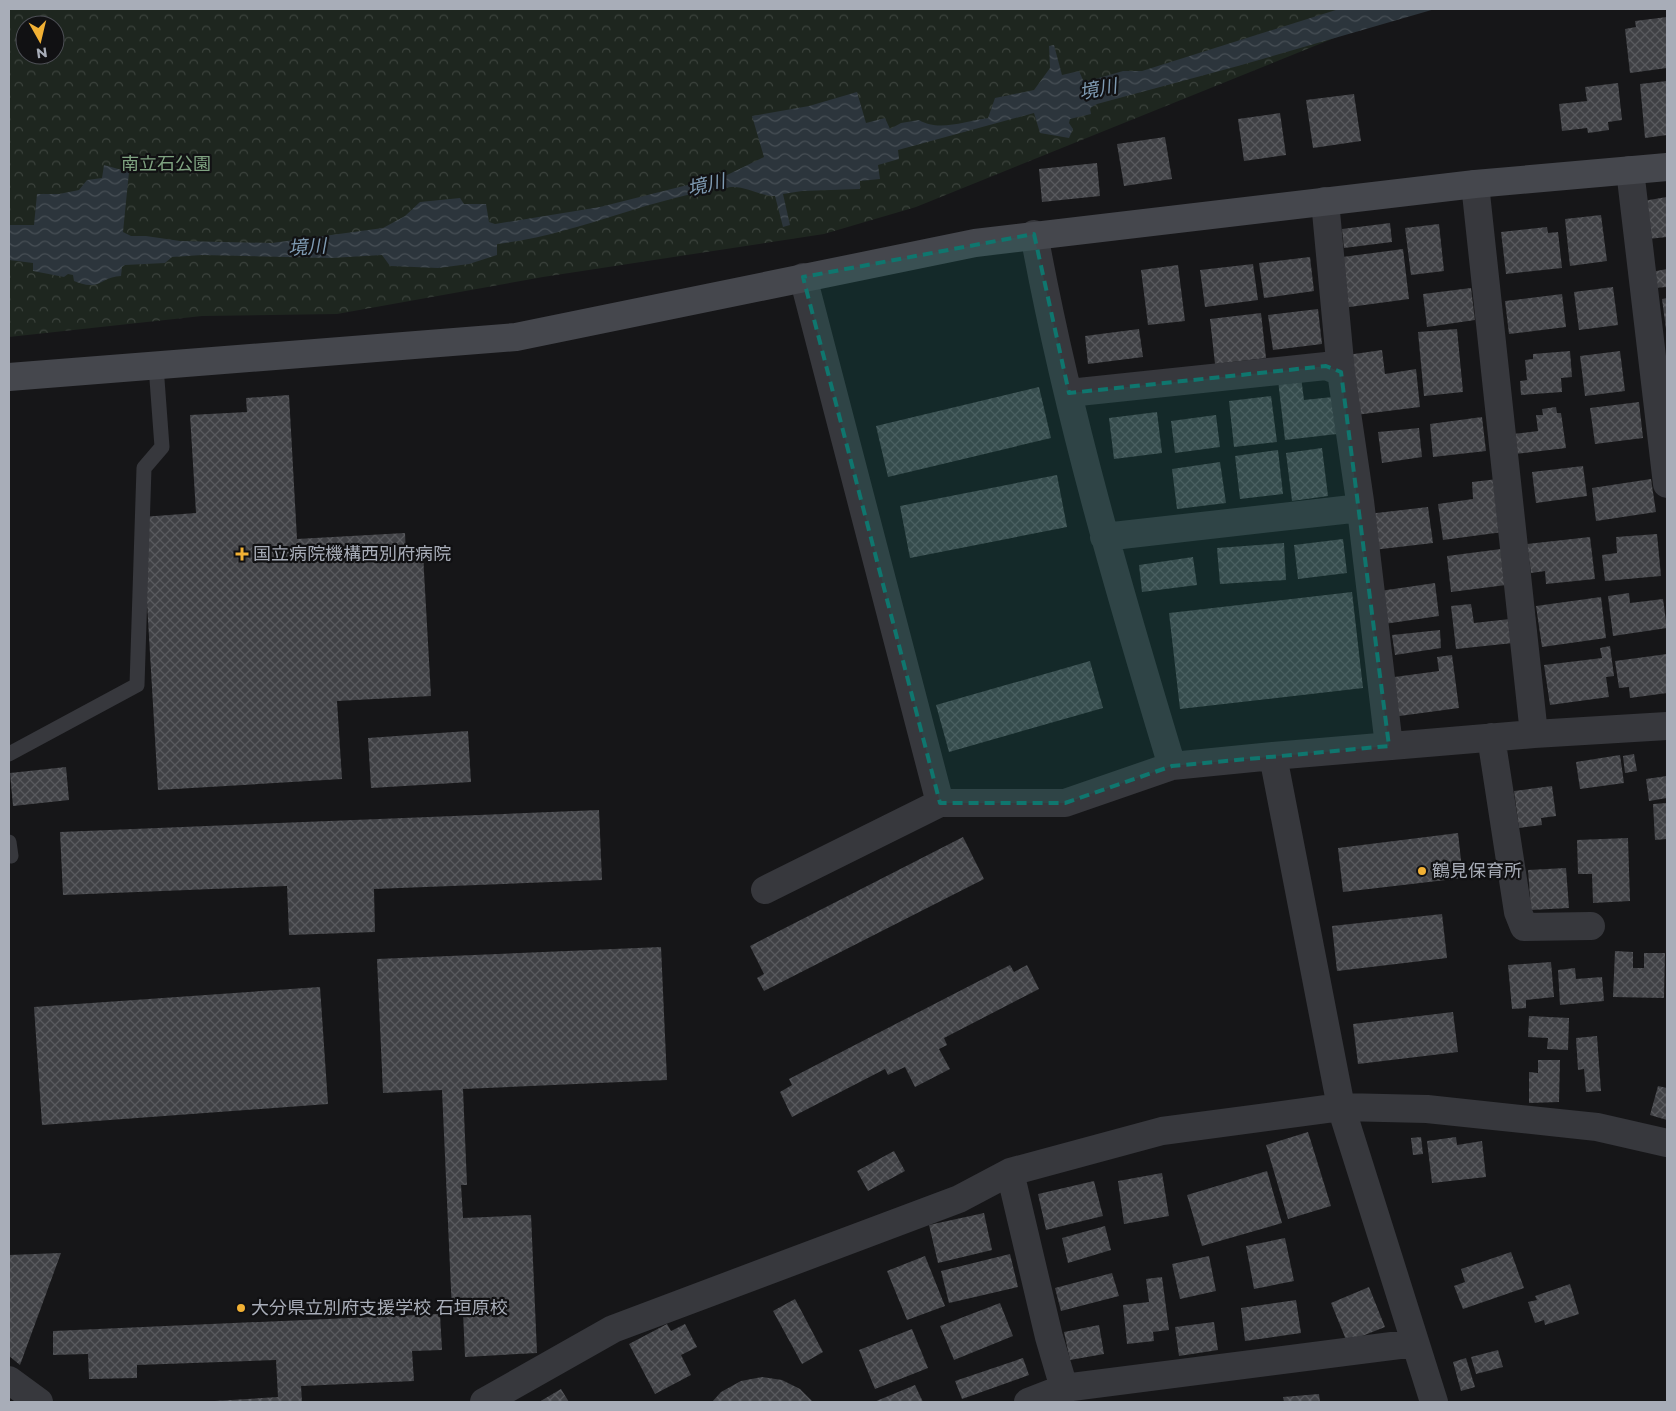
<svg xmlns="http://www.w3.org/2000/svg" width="1676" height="1411" font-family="Montserrat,'Noto Sans JP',sans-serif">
<defs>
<pattern id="forest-crowns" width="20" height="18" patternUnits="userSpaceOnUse" patternTransform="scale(1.25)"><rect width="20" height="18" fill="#1e261f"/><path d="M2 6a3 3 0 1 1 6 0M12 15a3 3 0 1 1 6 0" fill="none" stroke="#3c433d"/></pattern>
<pattern id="water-waves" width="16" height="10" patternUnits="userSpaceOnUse" patternTransform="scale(1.25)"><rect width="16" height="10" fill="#2c353c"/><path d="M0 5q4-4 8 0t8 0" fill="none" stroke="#485056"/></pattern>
<pattern id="building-cross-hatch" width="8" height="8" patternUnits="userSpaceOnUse" patternTransform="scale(1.25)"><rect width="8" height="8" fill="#404145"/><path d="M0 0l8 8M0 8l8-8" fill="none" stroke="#595a5e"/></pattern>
</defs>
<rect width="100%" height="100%" fill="#161618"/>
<!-- forest -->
<path fill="url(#forest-crowns)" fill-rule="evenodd" d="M9 9H1401L1394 14 916 207 824 234 543 277 337 314 202 316 9 337ZM25 25H55V55H25Z"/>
<!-- water -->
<path fill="url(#water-waves)" d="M1339 9H1435L1238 66 1097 104 1090 108 1091 114 1070 119 1069 123 1073 129 1069 138 1040 133 1034 113 898 150 899 159 878 165 880 179 860 181V189L802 191 783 194 790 225 783 227 775 196C760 196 746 186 731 187 650 197 577 235 497 244V255L469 264 438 268 390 266 382 255 331 258 202 255 172 257 165 263 125 265 122 267 121 276C107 276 100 286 90 285 85 285 79 283 74 281L73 275 68 274 64 277 33 271V263L9 260V225H34L37 194H59L79 190 87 180 102 178 104 165 129 172 123 232 131 236H146L180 241 272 243 383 228 405 216 420 202 460 198 464 204H486L489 222 495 224 600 207 727 175 764 157 752 116 809 106 857 92 866 123 885 118 890 129 901 123 919 120C939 132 965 121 988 118L995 98 1034 90 1050 68 1049 46 1054 45 1062 75 1079 71 1083 80H1092L1123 71H1142Z"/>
<!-- building -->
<path fill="url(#building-cross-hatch)" d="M1667 17V68L1630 73 1625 29 1636 27 1635 21Z
M1667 81V135L1645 138 1640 84Z
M1618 83 1622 120 1608 122 1609 130 1588 133 1587 128 1562 131 1559 104 1587 101 1585 87Z
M1354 94 1361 141 1313 148 1306 100Z
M1280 113 1286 155 1244 161 1238 119Z
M1165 137 1172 179 1124 186 1117 144Z
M1097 163 1100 196 1042 202 1039 169Z
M1667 197V237L1648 239 1643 201Z
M1601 215 1607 261 1570 266 1565 219Z
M1390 223 1392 242 1344 248 1342 229Z
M1439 224 1444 271 1411 275 1405 228Z
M1547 227 1548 233 1558 232 1562 268 1506 274 1501 232Z
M1403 249 1409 299 1342 308 1335 258Z
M1310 257 1314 291 1264 298 1259 263Z
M1253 264 1258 300 1205 307 1200 270Z
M1178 265 1185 321 1148 325 1141 270Z
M1667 269V287L1653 288 1651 272Z
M1613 287 1618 325 1579 330 1574 292Z
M1471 288 1475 320 1427 327 1423 294Z
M1562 294 1566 327 1509 334 1505 301Z
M1667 298V329H1666L1662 299Z
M1318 309 1322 344 1273 350 1268 315Z
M1261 313 1266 358 1215 364 1210 319Z
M1139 329 1143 357 1088 364 1085 336Z
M1457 329 1463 392 1424 396 1418 332Z
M1382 350 1385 374 1416 369 1420 407 1355 415 1347 355Z
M1570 351 1572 377 1561 378 1562 392 1521 395 1520 381 1527 380 1525 360 1533 359V354Z
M1620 351 1625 391 1585 396 1580 356Z
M1301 377 1304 400 1333 397 1337 434 1285 440 1278 380Z
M1039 387 1051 438 888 477 876 426Z
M289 395 297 539 405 533 406 555 423 554 431 696 337 701 342 779 158 790 142 517 196 513 190 415 247 412 246 398Z
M1271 396 1277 442 1234 447 1229 401Z
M1639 402 1643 438 1595 444 1590 408Z
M1556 407 1557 413H1561L1566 448 1515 454 1513 434 1538 431 1536 415H1543L1542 409Z
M1157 412 1162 453 1114 459 1109 418Z
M1216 415 1220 447 1175 453 1171 421Z
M1482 417 1486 451 1433 457 1430 424Z
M1419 428 1422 457 1382 463 1378 432Z
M1322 448 1328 496 1292 501 1286 453Z
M1278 450 1283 494 1240 499 1235 456Z
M1220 462 1226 503 1177 509 1172 469Z
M1583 466 1587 496 1536 503 1532 472Z
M1057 475 1067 527 910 558 900 506Z
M1498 479 1503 532 1443 540 1438 504 1473 499 1472 482Z
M1651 479 1656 512 1596 521 1592 488Z
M1428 507 1433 543 1373 550 1368 514Z
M1657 534 1661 576 1605 581 1602 555 1617 553 1616 537Z
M1590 537 1595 579 1546 584 1545 571 1531 573 1527 544Z
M1343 539 1347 573 1298 579 1294 545Z
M1284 543 1286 580 1220 584 1217 548Z
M1501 549 1506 585 1451 592 1447 556Z
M1193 557 1197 585 1142 592 1139 565Z
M1435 583 1439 616 1384 624 1380 591Z
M1352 592 1363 688 1180 709 1169 613Z
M1629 593 1630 603 1663 599 1667 628 1613 636 1608 596Z
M1601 597 1606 638 1542 647 1536 606Z
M1471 604 1474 623 1510 619 1513 643 1456 649 1451 606Z
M1440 630 1441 648 1395 655 1392 635Z
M1610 646 1614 676 1606 677 1609 697 1550 705 1544 665 1602 658 1600 648Z
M1667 654V693L1630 698 1629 687 1619 688 1615 661Z
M1452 655 1459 708 1392 717 1387 678 1439 671 1437 657Z
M1090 661 1103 708 949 752 936 705Z
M468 731 471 782 371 788 368 738Z
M1634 754 1637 771 1625 773 1623 756Z
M1620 755 1624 783 1580 789 1576 762Z
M66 767 69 800 13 806 10 773Z
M1667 776V798L1649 801 1646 779Z
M1552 786 1556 816 1541 818 1542 825 1519 828 1514 791Z
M1667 803V839L1655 840 1653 804Z
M599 810 602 880 374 889 375 932 289 935 287 886 63 895 60 832Z
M1458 833 1463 878 1343 892 1338 848Z
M963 837 984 879 764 991 757 978 764 974 750 946Z
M1628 838 1630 901 1593 903 1592 874H1578L1577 840Z
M1566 868 1569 908 1531 910 1528 870Z
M1442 914 1447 958 1337 971 1332 926Z
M661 947 667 1080 463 1089 467 1185H461L463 1218 531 1215 537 1353 465 1357 463 1312H452L442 1090 383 1093 377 959Z
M1615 951 1633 952V968H1644V953H1665L1664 998 1613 997Z
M1551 962 1554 997 1526 1000V1008L1512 1009 1508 965Z
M1010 965 1014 972 1027 965 1039 989 944 1038 947 1045 939 1049 950 1069 915 1087 905 1067 888 1075 885 1069 792 1117 780 1092 792 1085 789 1079Z
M1575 968 1576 979 1602 977 1604 1001 1560 1005 1558 970Z
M320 987 328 1104 42 1125 34 1007Z
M1453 1012 1458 1052 1358 1064 1353 1024Z
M1529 1016 1569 1018 1568 1050 1547 1049 1548 1038 1528 1037Z
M1597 1036 1601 1091 1586 1092 1584 1069 1578 1070 1576 1038Z
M1538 1060H1560L1559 1102 1529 1103V1072L1538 1073Z
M1658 1086 1667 1088V1120L1650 1115Z
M1308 1132 1331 1206 1288 1219 1266 1145Z
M1421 1137 1423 1154 1413 1155 1411 1138Z
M1456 1137 1457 1145 1482 1141 1486 1177 1432 1183 1427 1141Z
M894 1151 905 1171 868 1191 857 1171Z
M1267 1171 1282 1223 1202 1246 1187 1195Z
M1162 1173 1169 1216 1124 1224 1118 1181Z
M1094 1181 1103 1216 1046 1230 1038 1194Z
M984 1213 992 1250 938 1263 929 1225Z
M1105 1226 1111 1250 1068 1263 1062 1238Z
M1285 1238 1294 1281 1254 1289 1246 1246Z
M1511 1252 1524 1288 1463 1309 1454 1286 1465 1282 1461 1269Z
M61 1253 20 1365 9 1356V1255Z
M1010 1254 1018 1287 949 1303 941 1271Z
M925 1256 945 1306 907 1320 887 1271Z
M1209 1256 1216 1291 1180 1299 1172 1264Z
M1112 1273 1119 1296 1061 1311 1055 1288Z
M1162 1277 1169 1330 1153 1332 1154 1341 1127 1344 1123 1305 1149 1302 1146 1279Z
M1570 1284 1579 1314 1545 1325 1544 1320 1535 1323 1528 1302 1537 1300 1535 1296Z
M1369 1287 1385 1327 1347 1342 1331 1303Z
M795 1299 823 1352 802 1364 773 1311Z
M1296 1300 1301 1333 1245 1341 1241 1308Z
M1000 1303 1013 1336 954 1360 940 1326Z
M440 1314 442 1350 412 1351 414 1381 301 1386 302 1402H198L278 1397 276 1360 137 1365V1378L89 1379 88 1354 53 1355V1331Z
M1214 1322 1218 1350 1179 1356 1175 1327Z
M667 1324 671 1331 685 1324 697 1347 681 1355 691 1375 655 1394 629 1344Z
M1099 1325 1104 1354 1070 1360 1064 1332Z
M912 1329 928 1368 875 1389 859 1350Z
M1498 1350 1503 1367 1476 1374 1471 1357Z
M1023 1358 1029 1375 962 1399 955 1381Z
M1466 1358 1475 1387 1461 1391 1453 1362Z
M762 1377 782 1380 800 1389 813 1402H712L721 1392 741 1381Z
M915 1385 923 1402H874Z
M561 1389 569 1402H539Z
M1319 1394 1320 1402H1284L1283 1397Z"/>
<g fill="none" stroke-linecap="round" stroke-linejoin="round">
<!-- lane -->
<path stroke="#37383d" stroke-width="15" d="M9 754 137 685 144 468 162 447 156 366
M9 842 11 856"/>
<!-- street -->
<path stroke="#37383d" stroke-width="28" d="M1630 170 1667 484
M1475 184 1534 734
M1325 201 1341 372 1360 501 1389 746
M1034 234C1067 414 1119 591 1172 766L1273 756 1341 1107 1434 1402
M803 277 940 803
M1069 393 1326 366 1341 372
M1104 537 1352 509 1360 501
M1491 737 1518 912 1524 927 1591 926
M1273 756 1534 734 1667 726
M765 890 940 803H1065L1172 766
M1010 1172 1049 1337 1064 1388
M9 1380 39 1402
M484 1402 613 1329 959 1199 1010 1172 1162 1131 1341 1107 1427 1109 1597 1127 1667 1143
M1028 1402 1064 1388 1415 1343"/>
<!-- secondary -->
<path stroke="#45474d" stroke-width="28" d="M9 377 516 337 975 243 1475 184 1667 167"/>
</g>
<!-- marked area -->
<path fill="#0f766e" fill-opacity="0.2" stroke="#0f766e" stroke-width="4" stroke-dasharray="10 6" stroke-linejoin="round" d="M1034 234 1069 393 1326 366 1341 372 1389 746 1172 766 1065 803H940L803 277Z"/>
<!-- markers -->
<g fill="#f2b134" stroke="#111113" stroke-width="2">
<path d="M239.5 546.5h5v5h5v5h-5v5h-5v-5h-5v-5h5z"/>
<circle cx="1422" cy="871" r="5"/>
<circle cx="241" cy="1308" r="5"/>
</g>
<g text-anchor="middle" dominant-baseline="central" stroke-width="4.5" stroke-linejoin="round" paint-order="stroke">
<!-- park labels -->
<g font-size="18" fill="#7fa381" stroke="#111113">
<text x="166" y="164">南立石公園</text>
</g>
<!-- poi labels -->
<g font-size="18" fill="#a8adb8" stroke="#111113" text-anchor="start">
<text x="253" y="554">国立病院機構西別府病院</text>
<text x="1432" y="871">鶴見保育所</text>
<text x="251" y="1308">大分県立別府支援学校 石垣原校</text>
</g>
<!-- water labels -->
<g font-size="19" font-style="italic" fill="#7f9bb3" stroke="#111113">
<text transform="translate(1098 89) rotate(-11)">境川</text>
<text transform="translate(706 185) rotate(-13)">境川</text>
<text transform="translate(307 247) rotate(-4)">境川</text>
</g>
</g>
<!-- border -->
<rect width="1676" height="1411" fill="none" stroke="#a8adb8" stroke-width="20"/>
<!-- north arrow -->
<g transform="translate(40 40) rotate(172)"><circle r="24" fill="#111113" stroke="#4d4f55"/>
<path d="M0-4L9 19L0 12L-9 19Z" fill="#f2b134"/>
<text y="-8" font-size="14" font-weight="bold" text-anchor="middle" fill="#a8adb8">N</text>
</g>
</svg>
